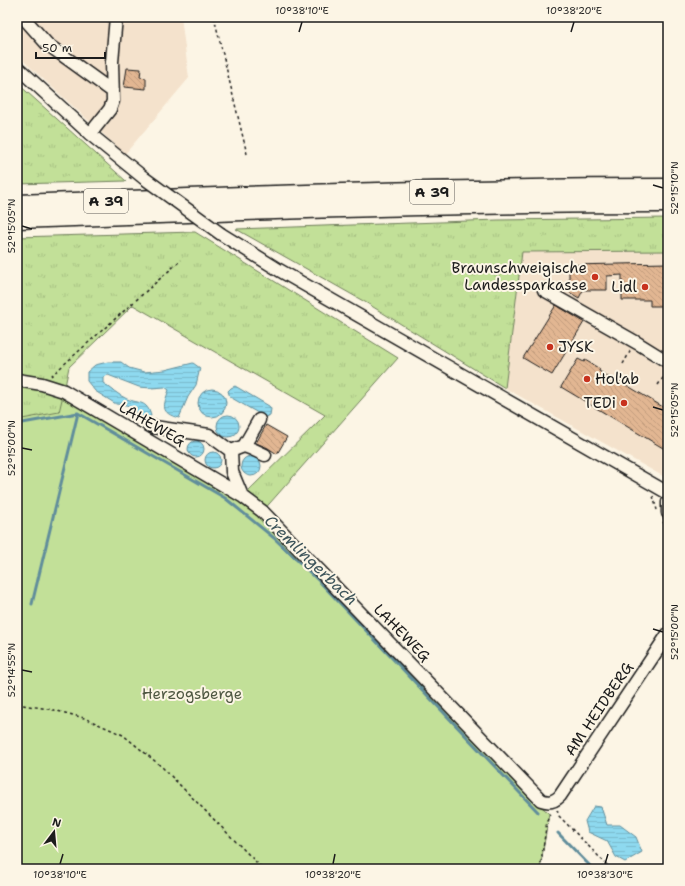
<svg xmlns="http://www.w3.org/2000/svg" width="685" height="886" font-family="'Shantell Sans',sans-serif">
<defs>
<pattern id="grass-tufts" width="24" height="20" patternUnits="userSpaceOnUse"><rect width="24" height="20" fill="#c2e098"/><path d="M3 7l-1-3M5 7V3M7 7l1-3M15 17l-1-3M17 17v-4M19 17l1-3" fill="none" stroke="#a6c082"/></pattern>
<pattern id="water-rules" width="6" height="5" patternUnits="userSpaceOnUse"><rect width="6" height="5" fill="#8ed9ef"/><path d="M0 2.5h6" fill="none" stroke="#7abacc"/></pattern>
<pattern id="building-back-hatch" width="6" height="6" patternUnits="userSpaceOnUse"><rect width="6" height="6" fill="#e2b692"/><path d="M-1 5l2 2M0 0l6 6M5-1l2 2" fill="none" stroke="#c19c7d"/></pattern>
</defs>
<rect width="100%" height="100%" fill="#fcf5e5"/>
<filter id="ink" filterUnits="userSpaceOnUse"><feTurbulence type="fractalNoise" baseFrequency=".025" numOctaves="2"/><feDisplacementMap in="SourceGraphic" scale="8" xChannelSelector="R" yChannelSelector="G"/><feConvolveMatrix kernelMatrix="1 2 1 2 8 2 1 2 1" color-interpolation-filters="sRGB"/></filter>
<g filter="url(#ink)">
<!-- built -->
<path fill="#f4e2cc" d="M17 17H181L189 78 125 154 17 55Z
M668 251V479L505 388 522 252Z"/>
<!-- grass -->
<path fill="url(#grass-tufts)" stroke="#6f7e5a" fill-rule="evenodd" d="M17 83 126 181 17 184Z
M668 218V251L522 252 505 388 365 302 236 229 498 220Z
M195 232 398 358 262 512 17 869V237ZM133 305 325 415 243 496 64 391 69 367Z"/>
<!-- park -->
<path fill="#c2e098" stroke="#6f7e5a" d="M64 391 262 511 549 814 540 869H17V420L59 412Z"/>
<!-- water -->
<path fill="url(#water-rules)" stroke="#608d9b" d="M108 362H121L129 368 144 372 165 370 193 363 200 368 196 385 188 397 179 418C160 413 163 406 169 390L165 387 151 388 139 387 108 375 103 377V383C111 388 118 395 127 399 139 404 147 400 151 416L144 418 138 417 134 408 126 405 116 404 95 391 87 381V372L95 365Z
M235 386 269 406 271 409 270 415 265 417 230 397 228 391 231 388Z
M198 403a14 14 0 1 1 28 0a14 14 0 1 1-28 0Z
M217 426a11 11 0 1 1 22 0a11 11 0 1 1-22 0Z
M188 449a8 8 0 1 1 16 0a8 8 0 1 1-16 0Z
M205 460a8 8 0 1 1 16 0a8 8 0 1 1-16 0Z
M241 466a10 10 0 1 1 20 0a10 10 0 1 1-20 0Z
M594 806 601 807 607 825H620L636 837 642 852 625 862 616 857 607 841 588 832 585 821Z"/>
<g fill="none" stroke-linecap="round" stroke-linejoin="round">
<!-- stream -->
<path stroke="#608d9b" stroke-width="3" d="M17 424 78 413 225 498 274 538 320 582 538 812
M32 604 78 413
M558 833 593 869"/>
</g>
<!-- building -->
<path fill="url(#building-back-hatch)" stroke="#1c1c1c" d="M127 68 141 69 140 77 146 78V89L124 87Z
M668 263V306H650V300H622V275L607 276V290H583L579 298 569 292V265Z
M556 305 584 322 552 375 523 358Z
M578 359 584 362 585 360 600 369 599 371 616 382 618 380 668 410V451L561 387Z
M266 425 287 437 277 454 268 448 256 443Z"/>
<g fill="none" stroke-linecap="round" stroke-linejoin="round">
<defs>
<path id="minor" d="M23 17 47 44 112 91
M17 67 90 134 144 178
M90 134 110 109 113 101 112 62 116 17
M221 234 279 270 668 493
M544 290 639 344 668 362
M17 380 42 384 64 391 242 496 262 511 541 800C549 803 554 802 560 796L668 634
M154 427 209 435 231 451 232 472 242 496
M244 446 259 420
M231 451 244 446 252 449 265 455
M668 502V513"/>
<path id="highway" d="M17 204C234 196 451 188 668 188
M17 219C234 211 451 203 668 203"/>
</defs>
<!-- minor casing -->
<use href="#minor" stroke="#1c1c1c" stroke-width="15"/>
<!-- highway casing -->
<use href="#highway" stroke="#1c1c1c" stroke-width="21"/>
<!-- path -->
<path stroke="#1c1c1c" stroke-width="1.5" stroke-dasharray="3 3" stroke-linecap="butt" d="M214 17 247 154
M623 364 631 350
M51 376 181 260
M658 385 667 372
M653 496 657 510
M663 522 668 528
M17 704 54 710 84 718 123 735 161 766 263 869
M557 810 559 816 611 869
M540 869 547 821 551 812"/>
<!-- minor -->
<use href="#minor" stroke="#fcf5e5" stroke-width="12"/>
<!-- highway -->
<use href="#highway" stroke="#fcf5e5" stroke-width="18"/>
<defs>
<path id="minor-bridge" d="M144 178 221 234"/>
</defs>
<!-- minor-bridge casing -->
<use href="#minor-bridge" stroke="#1c1c1c" stroke-width="15" stroke-linecap="butt"/>
<!-- path-bridge -->
<path stroke="#1c1c1c" stroke-width="1.5" stroke-dasharray="3 3" stroke-linecap="butt" d="M129 177 134 180"/>
<!-- minor-bridge -->
<use href="#minor-bridge" stroke="#fcf5e5" stroke-width="12"/>
</g>
</g>
<!-- ticks -->
<path fill="none" stroke="#1c1c1c" stroke-width="1.5" d="M299 32 302 22M571 32 574 22M653 185 663 188M22 226 32 229M653 407 663 410M22 448 32 450M653 629 663 632M22 670 32 672M60 864 63 854M333 864 335 854M605 864 608 854"/>
<!-- markers -->
<g fill="#c8321e" stroke="#fcf5e5" stroke-width="1.5">
<circle cx="595" cy="277" r="4"/>
<circle cx="645" cy="287" r="4"/>
<circle cx="550" cy="347" r="4"/>
<circle cx="587" cy="379" r="4"/>
<circle cx="624" cy="403" r="4"/>
</g>
<g text-anchor="middle" dominant-baseline="central" stroke-width="4" stroke-linejoin="round" paint-order="stroke">
<!-- shield labels -->
<g fill="#fcf5e5" stroke="#5f5d58" stroke-width="1">
<rect x="410" y="180" width="44" height="24" rx="3"/>
<rect x="84" y="189" width="44" height="24" rx="3"/>
</g>
<g font-size="14" font-weight="bold" fill="#1c1c1c">
<text x="432" y="192">A 39</text>
<text x="106" y="201">A 39</text>
</g>
<!-- poi labels -->
<g font-size="15" fill="#1c1c1c" stroke="#fcf5e5" text-anchor="end">
<text x="587" y="268">Braunschweigische<tspan x="587" dy="17">Landessparkasse</tspan></text>
<text x="637" y="287">Lidl</text>
<text x="558" y="347" text-anchor="start">JYSK</text>
<text x="595" y="379" text-anchor="start">Hol'ab</text>
<text x="616" y="403">TEDi</text>
</g>
<!-- street labels -->
<g font-size="15" fill="#1c1c1c" stroke="#fcf5e5">
<text transform="translate(152 424) rotate(30)">LAHEWEG</text>
<text transform="translate(402 633) rotate(46)">LAHEWEG</text>
<text transform="translate(599 709) rotate(-56)">AM HEIDBERG</text>
</g>
<!-- park labels -->
<g font-size="15" fill="#4e5741" stroke="#fcf5e5">
<text x="192" y="694">Herzogsberge</text>
</g>
<!-- water labels -->
<g font-size="16" font-style="italic" fill="#3e555b" stroke="#fcf5e5">
<text transform="translate(311 560) rotate(44)">Cremlingerbach</text>
</g>
</g>
<!-- margin -->
<rect width="685" height="886" fill="none" stroke="#fcf5e5" stroke-width="44"/>
<!-- north arrow -->
<g transform="translate(54 832) rotate(16)" stroke="#fcf5e5" stroke-width="3" paint-order="stroke">
<path d="M0-3L7 15L0 10L-7 15Z" fill="#1c1c1c"/>
<text y="-6" font-size="11" font-weight="bold" text-anchor="middle" fill="#1c1c1c">N</text>
</g>
<!-- scale -->
<path d="M36 52v6h69v-6" fill="none" stroke="#1c1c1c" stroke-width="2"/>
<text x="42" y="52" font-size="12" fill="#1c1c1c" stroke="#fcf5e5" stroke-width="3" paint-order="stroke">50 m</text>
<rect x="22" y="22" width="641" height="842" fill="none" stroke="#1c1c1c" stroke-width="1.5"/>
<g font-size="10" text-anchor="middle" fill="#1c1c1c">
<text x="302" y="14">10°38'10"E</text>
<text x="574" y="14">10°38'20"E</text>
<text transform="translate(674 188) rotate(-90)" y="4">52°15'10"N</text>
<text transform="translate(11 226) rotate(-90)" y="4">52°15'05"N</text>
<text transform="translate(674 410) rotate(-90)" y="4">52°15'05"N</text>
<text transform="translate(11 448) rotate(-90)" y="4">52°15'00"N</text>
<text transform="translate(674 632) rotate(-90)" y="4">52°15'00"N</text>
<text transform="translate(11 670) rotate(-90)" y="4">52°14'55"N</text>
<text x="60" y="878">10°38'10"E</text>
<text x="333" y="878">10°38'20"E</text>
<text x="605" y="878">10°38'30"E</text>
</g>
</svg>
